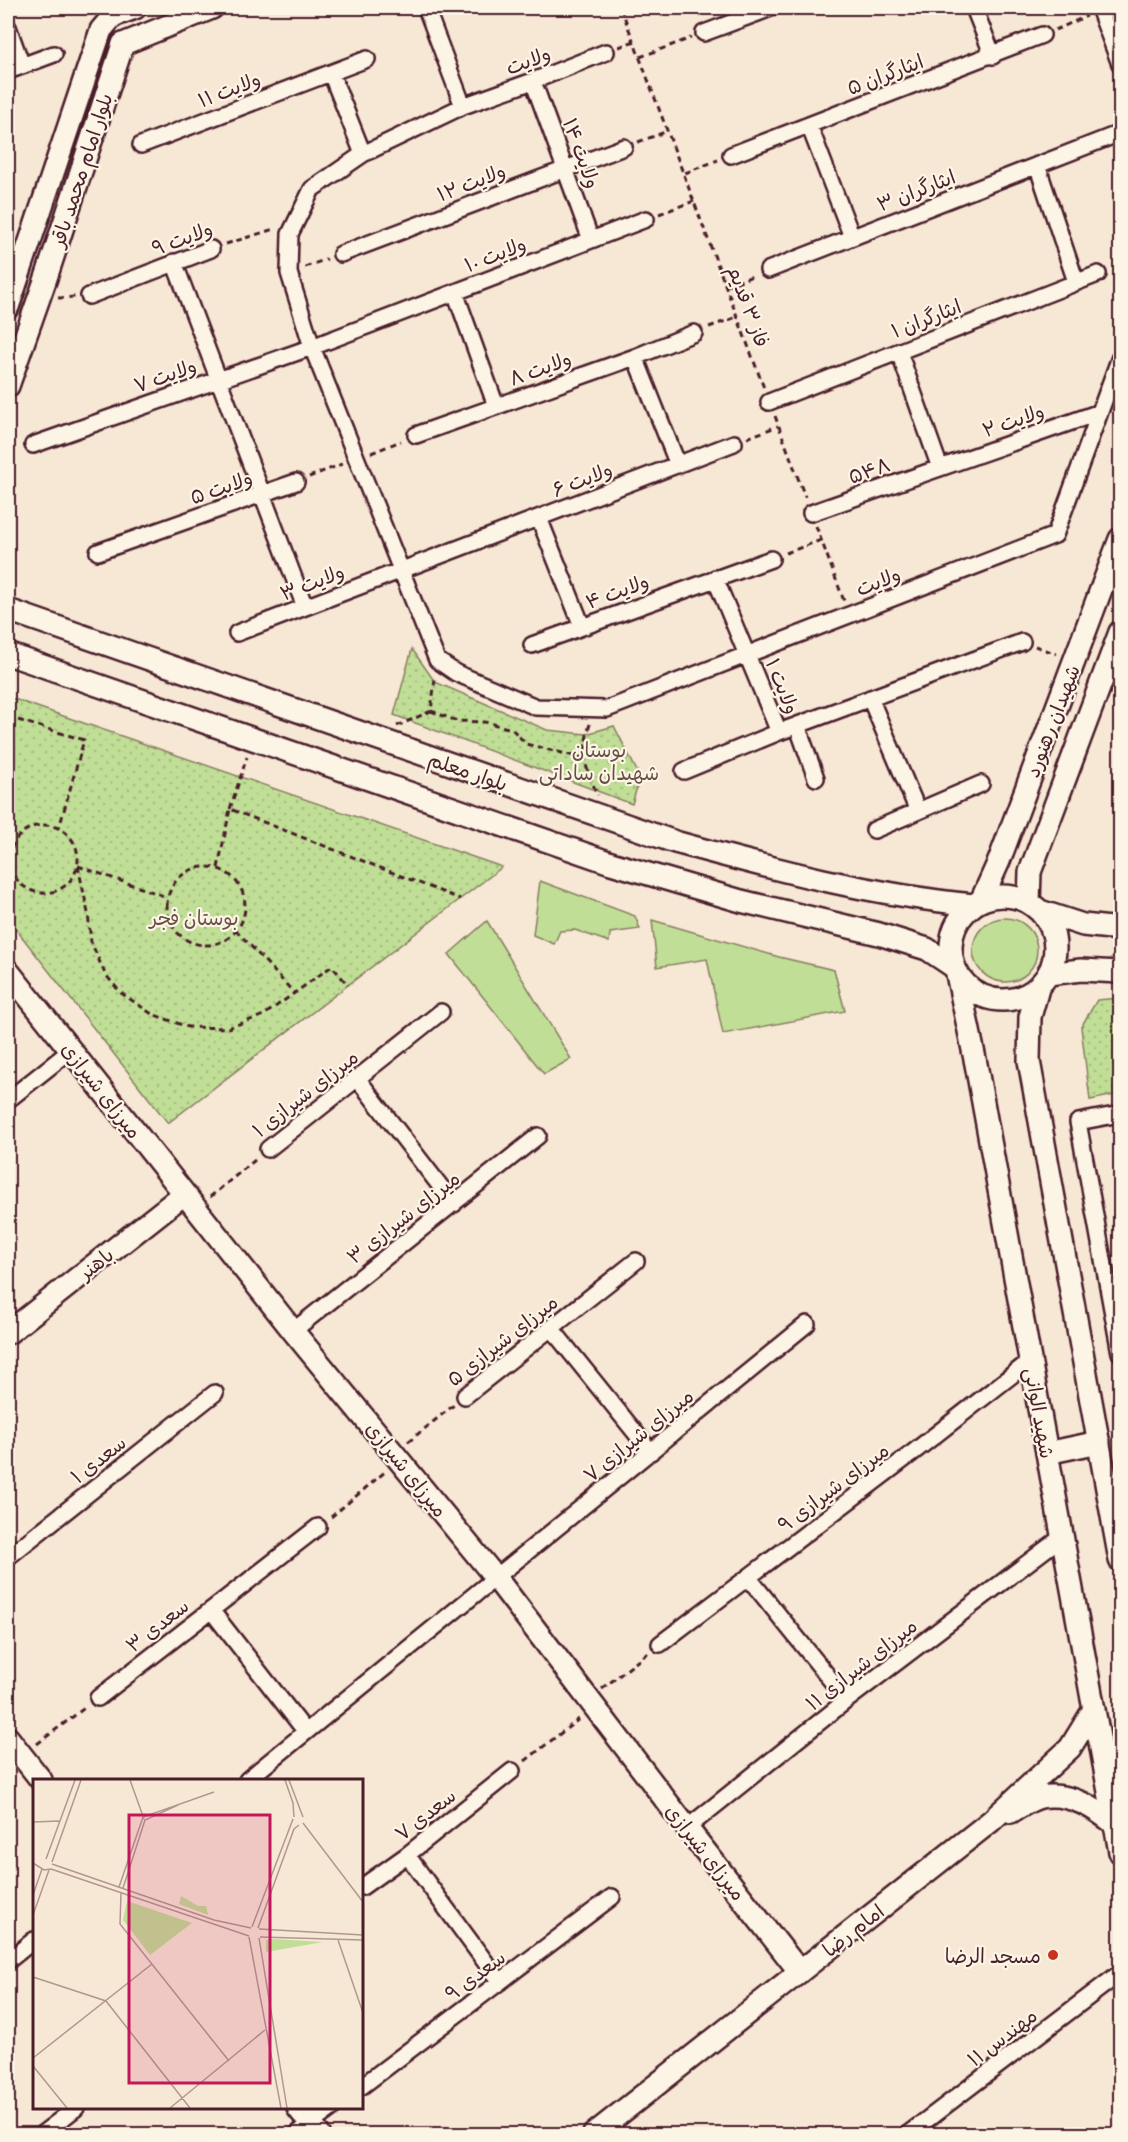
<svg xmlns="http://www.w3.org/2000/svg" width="1128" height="2142" font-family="'Patrick Hand','Playpen Sans Arabic',sans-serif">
<defs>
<pattern id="park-dots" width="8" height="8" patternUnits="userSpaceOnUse" patternTransform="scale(1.5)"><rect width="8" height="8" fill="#c0de96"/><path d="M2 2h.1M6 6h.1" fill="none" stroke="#a6be81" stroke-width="1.8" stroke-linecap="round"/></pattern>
</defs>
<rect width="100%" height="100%" fill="#f7e7d5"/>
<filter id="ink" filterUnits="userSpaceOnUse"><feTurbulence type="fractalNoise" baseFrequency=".0167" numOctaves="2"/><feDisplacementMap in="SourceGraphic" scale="12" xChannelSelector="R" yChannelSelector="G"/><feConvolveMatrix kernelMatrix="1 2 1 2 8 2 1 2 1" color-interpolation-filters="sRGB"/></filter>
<g filter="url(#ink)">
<!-- green -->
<path fill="#c0de96" stroke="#857e60" stroke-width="1.5" d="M540 881 635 916 640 929 610 933 609 942 575 930 560 931 554 944 533 935Z
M973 950a32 32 0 1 1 64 0a32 32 0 1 1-64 0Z
M652 920 779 957 834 970 845 1011 723 1034 707 959 657 967Z
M487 921 571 1059 544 1074 449 954Z"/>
<!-- park -->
<path fill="url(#park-dots)" stroke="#857e60" stroke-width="1.5" d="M412 649 435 682 547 730 586 734 614 726 640 777 632 804 394 715Z
M8 697 502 867 168 1123 8 919Z
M1120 998V1094L1090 1100 1081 1027 1097 1000Z"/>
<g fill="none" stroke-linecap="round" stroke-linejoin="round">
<defs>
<path id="street" d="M426 8 463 106
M974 8 993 56
M1099 8 1120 64
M8 27 22 66
M704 33 771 8
M606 52 533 81 463 106 363 154 312 189 290 234 289 273 312 347 437 660 456 673 536 707 607 709 1055 535 1120 357
M8 71 54 54
M331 73 363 154
M533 81 591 240
M809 125 852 237
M141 145 367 59
M731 155 1042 35
M1037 165 1076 282
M341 254 624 147
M174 262 305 607
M768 270 1120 133
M455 292 496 406
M89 296 211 249
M899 352 940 468
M635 357 678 465
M769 402 1098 274
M416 435 635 357 694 333
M33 445 312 347 646 219
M811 513 1100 412
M539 518 582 626
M98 552 296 482
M715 578 779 732
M237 633 734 443
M532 645 771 559
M870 698 918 811
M797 725 816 778
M684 771 779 732 1022 642
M874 830 981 784
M357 1078 454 1204
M8 1100 71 1050
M1120 1114 1078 1122 1120 1353
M268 1149 441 1012
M551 1328 651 1452
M293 1331 538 1136
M465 1396 636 1261
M8 1557 215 1393
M748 1577 847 1700
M211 1610 306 1732
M660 1644 911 1454 1030 1361
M98 1698 318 1527
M247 1780 807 1324
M687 1828 847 1700 1063 1536
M407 1855 500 1982
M362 1887 407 1855 512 1771
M8 1961 34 1940
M362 2086 612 1897
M42 2134 76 2108
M297 2134 332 2108
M908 2134 1120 1973"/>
<path id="secondary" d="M8 307 101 30 113 16 135 8
M8 386 46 278 123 44 212 8
M8 610 675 842C773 869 872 895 974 905
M8 654 611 863 741 901 879 934 927 949 954 967
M951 948a52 52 0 1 1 104 0a52 52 0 1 1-104 0Z
M981 901 999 861 1120 539
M1029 903 1030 872 1120 632
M1040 911 1083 925 1120 929
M8 971 293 1331 496 1578 687 1828 800 1972
M957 974 976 1064 1120 1852
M1048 974 1081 970 1120 972
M1039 985 1030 1017 1029 1061 1120 1560
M8 1333 184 1194
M1047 1453 1099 1442
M8 1738 41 1780
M1011 1812C1020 1807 1031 1799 1041 1797 1070 1792 1095 1808 1116 1825
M298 2108 319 2134
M594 2134 991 1821 1070 1748 1094 1709"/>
</defs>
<!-- street casing -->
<use href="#street" stroke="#4a1f2b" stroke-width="20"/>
<!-- secondary casing -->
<use href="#secondary" stroke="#4a1f2b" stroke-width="26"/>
<!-- path -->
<path stroke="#4a1f2b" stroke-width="3" stroke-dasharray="6 4.5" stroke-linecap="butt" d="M621 8 764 388
M1055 30 1087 16
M619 47 634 41
M640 57 691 38
M638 142 668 131
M685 173 718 160
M659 214 694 201
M226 244 274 229
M305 267 327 259
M726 286 755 275
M58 298 75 297
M709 327 737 317
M775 416 805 497
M747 438 778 426
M371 453 401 441
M309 477 342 464
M816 526 844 601
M786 553 821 540
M1035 646 1057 654
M431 711 457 721 485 722 512 729 526 744 586 759
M8 717 84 740 59 828
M590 724C581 754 584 767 598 795
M397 726 431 711 435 679
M230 809 247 757
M10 859a34 34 0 1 1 68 0a34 34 0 1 1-68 0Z
M78 866 88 913 91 942 105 974 121 993 152 1014 188 1027 228 1028 264 1015 332 966 348 985
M78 866 167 897
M167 906a39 39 0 1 1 78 0a39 39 0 1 1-78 0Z
M218 868 230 809 460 899
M8 887 17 879
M236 930 295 994
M210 1197 255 1160
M408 1442 454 1405
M331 1517 386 1471
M602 1689 649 1652
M37 1744 87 1706
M525 1761 579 1719"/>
<!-- street -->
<use href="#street" stroke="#fcf5e5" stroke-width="15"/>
<!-- secondary -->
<use href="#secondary" stroke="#fcf5e5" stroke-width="21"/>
</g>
</g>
<!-- markers -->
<circle fill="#c8321e" stroke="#fcf5e5" stroke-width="2" cx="1053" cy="1955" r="6"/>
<g text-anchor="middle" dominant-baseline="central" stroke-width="4.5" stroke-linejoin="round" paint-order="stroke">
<!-- street labels -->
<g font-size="20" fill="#4a1f2b" stroke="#fcf5e5">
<text transform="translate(528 60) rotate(-20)">ولایت</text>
<text transform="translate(885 74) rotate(-21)">ایثارگران ۵</text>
<text transform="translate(229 89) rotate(-21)">ولایت ۱۱</text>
<text transform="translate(582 153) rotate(70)">ولایت ۱۴</text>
<text transform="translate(81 170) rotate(-72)">بلوار امام محمد باقر</text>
<text transform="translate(471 182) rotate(-21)">ولایت ۱۲</text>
<text transform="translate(916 190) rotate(-21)">ایثارگران ۳</text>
<text transform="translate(182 238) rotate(-20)">ولایت ۹</text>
<text transform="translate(495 254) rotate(-21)">ولایت ۱۰</text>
<text transform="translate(749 306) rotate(70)">فاز ۳ قدیم</text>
<text transform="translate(926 318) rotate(-21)">ایثارگران ۱</text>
<text transform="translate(540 368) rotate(-20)">ولایت ۸</text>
<text transform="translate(165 375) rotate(-19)">ولایت ۷</text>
<text transform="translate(1013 420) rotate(-19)">ولایت ۲</text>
<text transform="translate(869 470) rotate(-19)">۵۴۸</text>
<text transform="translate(582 479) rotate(-21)">ولایت ۶</text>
<text transform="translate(221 487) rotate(-19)">ولایت ۵</text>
<text transform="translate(878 581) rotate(-21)">ولایت</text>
<text transform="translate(312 582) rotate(-21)">ولایت ۳</text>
<text transform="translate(617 591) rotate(-20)">ولایت ۴</text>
<text transform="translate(783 686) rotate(68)">ولایت ۱</text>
<text transform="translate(1052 721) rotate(-69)">شهیدان رهنورد</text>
<text transform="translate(468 771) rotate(19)">بلوار معلم</text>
<text transform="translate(102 1090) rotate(52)">میرزای شیرازی</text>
<text transform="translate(305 1093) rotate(-38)">میرزای شیرازی ۱</text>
<text transform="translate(403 1217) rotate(-38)">میرزای شیرازی ۳</text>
<text transform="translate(96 1263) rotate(-38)">باهنر</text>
<text transform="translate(502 1340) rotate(-38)">میرزای شیرازی ۵</text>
<text transform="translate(1040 1413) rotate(80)">شهید الوانی</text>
<text transform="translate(638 1435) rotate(-39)">میرزای شیرازی ۷</text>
<text transform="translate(98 1459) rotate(-38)">سعدی ۱</text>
<text transform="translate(407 1469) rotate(51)">میرزای شیرازی</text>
<text transform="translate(833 1487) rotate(-37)">میرزای شیرازی ۹</text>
<text transform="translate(157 1625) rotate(-38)">سعدی ۳</text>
<text transform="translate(861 1664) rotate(-38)">میرزای شیرازی ۱۱</text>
<text transform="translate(425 1814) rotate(-38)">سعدی ۷</text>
<text transform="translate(706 1852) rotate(52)">میرزای شیرازی</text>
<text transform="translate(853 1930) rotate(-38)">امام رضا</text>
<text transform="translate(475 1975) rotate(-37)">سعدی ۹</text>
<text transform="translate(1002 2037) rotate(-37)">مهندس ۱۱</text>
</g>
<!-- park labels -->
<g font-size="20" fill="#684f46" stroke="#fcf5e5">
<text x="599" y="749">بوستان<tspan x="599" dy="23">شهیدان ساداتی</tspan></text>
<text x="194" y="917">بوستان فجر</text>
</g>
<!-- poi labels -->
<g font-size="20" fill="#4a1f2b" stroke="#fcf5e5" text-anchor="end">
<text x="1041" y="1955">مسجد الرضا</text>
</g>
</g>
<!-- overview -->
<g transform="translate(33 1779)">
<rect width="330" height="330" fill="#f7e7d5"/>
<path d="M148 117 165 127H173L175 136 146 125ZM94 122 159 144 117 176 90 141ZM241 160 290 163 233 173V161Z" fill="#c0de96"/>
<path fill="none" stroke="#b29791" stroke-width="1.5" d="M97 1 111 40M252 1 260 24 261 38M256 1 270 38M0 43 26 42M270 44 330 123M13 80 42 1M19 83 48 1M0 84 11 91 18 90M19 85 181 141 218 149M18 90 216 157M86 108 110 38 181 13M90 109 112 41 145 26M88 114 87 145 196 282M0 116 9 90M0 136 16 91M219 148 260 40M225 149 261 50 266 46M226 150 330 156M216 158 248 329M227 158 330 161M226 159 254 329M305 161 330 234M0 198 73 222 157 329M0 279 119 185M0 287 34 329M137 329 232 251"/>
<path fill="#c2185b" fill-opacity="0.15" stroke="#c2185b" stroke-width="3" d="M96 36H237V304H96Z"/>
<rect width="330" height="330" fill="none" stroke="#4a1f2b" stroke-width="3"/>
</g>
<!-- margin -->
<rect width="1128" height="2142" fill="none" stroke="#fcf5e5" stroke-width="30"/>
<rect x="15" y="15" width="1098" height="2112" fill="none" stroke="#4a1f2b" stroke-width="2" filter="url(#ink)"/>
</svg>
